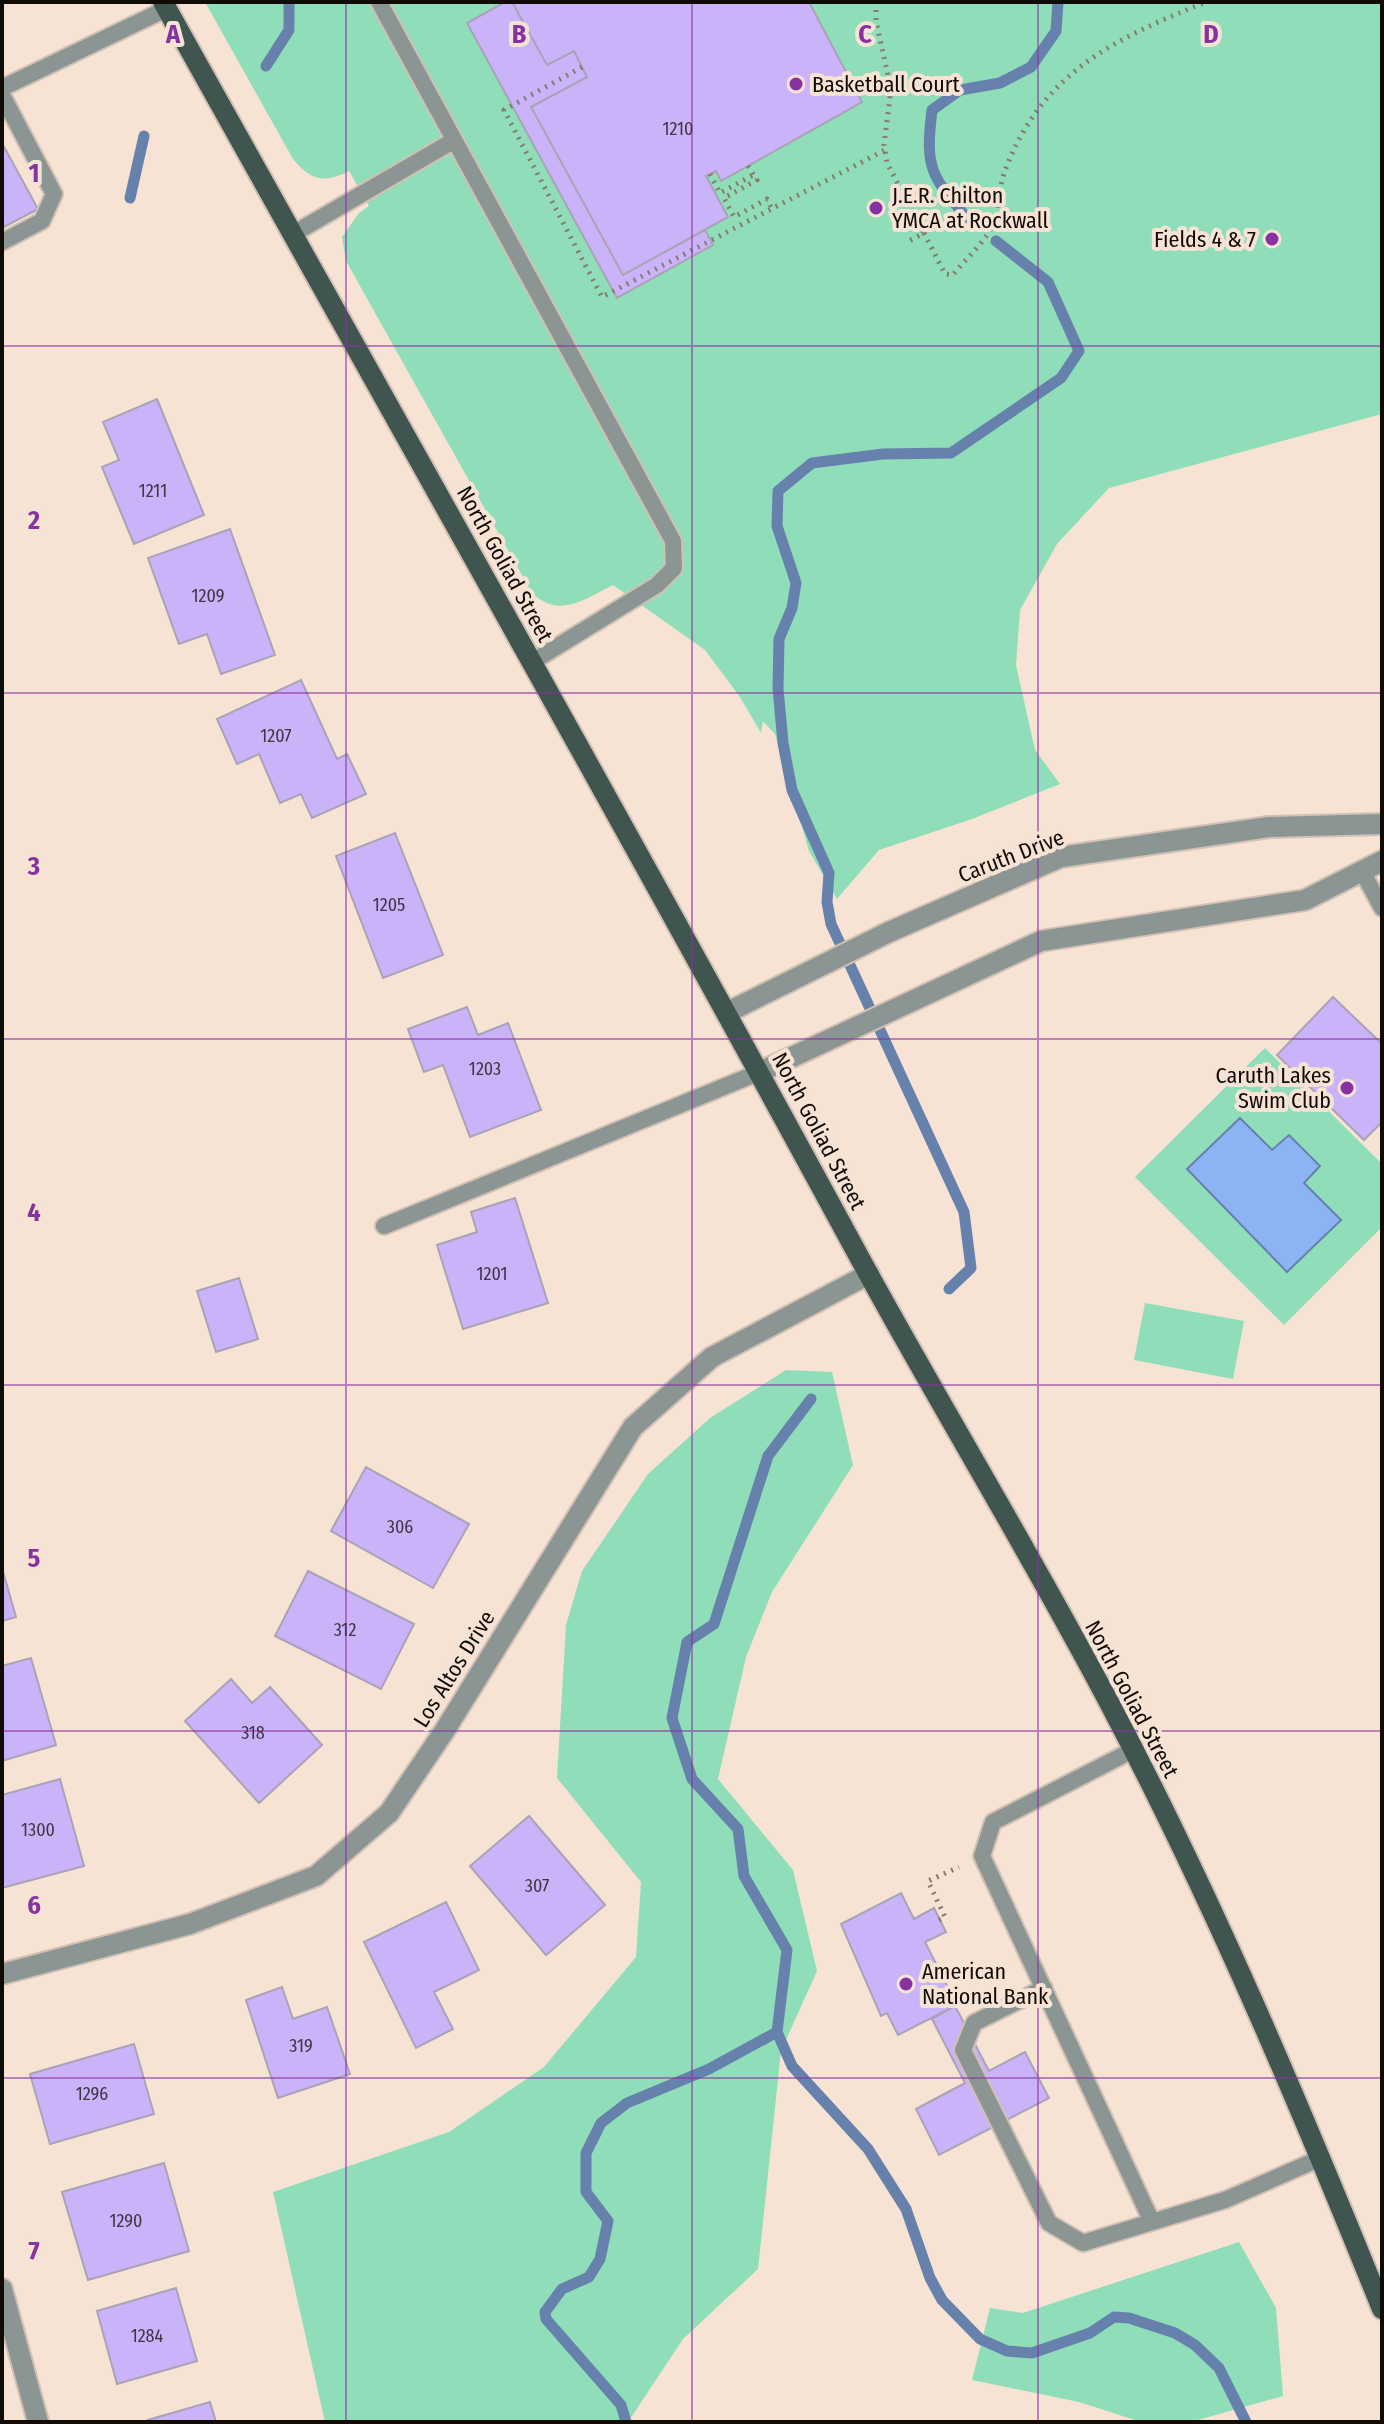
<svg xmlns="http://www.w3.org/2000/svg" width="1384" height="2424" font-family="'Fira Sans Condensed',sans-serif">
<rect width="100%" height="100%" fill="#f6e3d4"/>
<!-- green -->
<path fill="#8fdeb9" d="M205 2H1382V414L1109 488 1057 544 1020 610 1016 665 1035 750 1060 784 972 819 879 850 837 899 809 851 775 734 763 721 761 733 740 697 705 650 613 585C585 599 559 619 532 593L346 261 342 237 359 213 369 206 349 171C324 184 310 180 293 159Z
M1265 1048 1382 1164V1227L1284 1325 1135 1177Z
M1145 1303 1244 1321 1233 1379 1134 1360Z
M786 1370 832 1372 853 1465 772 1592 746 1657 718 1779 793 1870 817 1971 781 2051 758 2269 683 2339 628 2422H325L273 2192 449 2132 544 2067 636 1957 641 1882 557 1778 566 1625 582 1571 648 1474 710 1418Z
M1239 2242 1276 2308 1283 2396 1191 2422H1141L1079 2402 972 2380 990 2308 1023 2313Z"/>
<!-- water -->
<path fill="#8cb4f4" stroke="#6781ad" stroke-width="2" d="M1240 1118 1272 1150 1289 1135 1320 1166 1304 1183 1341 1220 1287 1272 1187 1169Z"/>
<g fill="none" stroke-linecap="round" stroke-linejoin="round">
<!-- stream -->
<path stroke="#6781ad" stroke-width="11" d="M266 66 289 30V2
M130 198 144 136
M968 219C930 175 925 168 932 110L960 90 1000 83 1031 67 1056 31 1058 2
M949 1289 971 1268 964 1212 831 924 827 902 829 873 792 790 783 743 778 689 779 639 792 608 796 583 777 526 778 491 812 463 883 454 951 453 1061 378 1079 351 1048 282 996 241
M777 2032 792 2066 868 2149 906 2209 930 2278 942 2300 980 2339 1007 2351 1032 2353 1090 2333 1114 2317 1129 2318 1175 2333 1195 2345 1219 2368 1246 2422
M626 2422 621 2405 546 2319 545 2312 562 2289 589 2277 600 2259 608 2221 586 2192V2153L601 2123 627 2103 709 2069 777 2032 787 1950 744 1876 738 1829 692 1779 672 1718 687 1642 714 1624 768 1456 811 1399"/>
</g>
<!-- building -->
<path fill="#cbb3fa" stroke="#a9a3b6" stroke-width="2" d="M505 2H512L547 65 574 51 587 77 531 107 623 275 705 230 713 245 617 298 467 23Z
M512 2H809L862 102 721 181 716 171 706 176 728 217 623 275 531 107 587 77 574 51 547 65Z
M2 143 38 209 2 228Z
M157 399 204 515 134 544 102 467 119 460 103 422Z
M230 529 275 655 221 674 207 634 179 644 148 558Z
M301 680 337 759 347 754 366 794 312 818 301 794 280 803 259 754 237 764 217 719Z
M395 833 443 955 383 978 336 856Z
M1333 997 1382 1044V1122L1364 1140 1277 1055Z
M467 1007 478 1035 508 1023 541 1110 470 1137 443 1065 424 1072 408 1029Z
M515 1198 548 1303 463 1329 437 1245 477 1232 471 1212Z
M239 1278 258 1339 216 1352 197 1291Z
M366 1467 469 1524 433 1588 331 1531Z
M2 1568 16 1617 2 1621Z
M308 1571 414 1624 381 1689 275 1636Z
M31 1658 56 1745 2 1761V1666Z
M231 1679 252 1703 270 1687 322 1745 259 1803 185 1721Z
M60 1779 84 1866 2 1888V1795Z
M529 1816 605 1905 546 1955 470 1866Z
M901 1893 914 1919 934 1908 946 1932 925 1942 957 2005 898 2035 887 2013 881 2016 841 1924Z
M446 1902 479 1970 434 1992 453 2029 416 2048 364 1942Z
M282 1987 293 2019 327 2007 350 2074 278 2098 246 2000Z
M955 2006 989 2071 1025 2052 1049 2098 939 2155 916 2109 965 2083 932 2019Z
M134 2044 154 2114 50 2144 30 2074Z
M164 2163 189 2251 88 2280 62 2192Z
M176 2288 197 2361 117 2384 97 2311Z
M210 2402 216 2422H149L148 2420Z"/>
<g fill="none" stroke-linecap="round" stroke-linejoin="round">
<defs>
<path id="service" d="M379 2 673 541 674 568 657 585 532 662
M2 88 166 9
M2 95 54 194 42 221 2 242
M293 234 453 141
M1362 871 1382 908
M384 1226 760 1072
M1133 1750 993 1822 982 1856 1152 2222 1225 2200 1321 2158
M1044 1988 974 2023 963 2050 1049 2223 1083 2243 1152 2222"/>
<path id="minor" d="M2 1974 190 1924 316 1876 389 1813 445 1730 633 1427 712 1357 869 1274
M2 2289 38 2422"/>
<path id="tertiary" d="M728 1012 889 932 1061 857 1269 827 1382 824
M760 1072 1041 941 1305 900 1382 861"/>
<path id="primary" d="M163 2C397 422 634 841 863 1264 945 1414 1034 1559 1113 1710 1215 1904 1300 2106 1382 2309"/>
</defs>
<!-- service casing -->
<use href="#service" stroke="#d1c0b3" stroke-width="20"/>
<!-- minor casing -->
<use href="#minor" stroke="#d1c0b3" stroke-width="24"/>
<!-- tertiary casing -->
<use href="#tertiary" stroke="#d1c0b3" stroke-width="24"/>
<!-- primary casing -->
<use href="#primary" stroke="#d1c0b3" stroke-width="24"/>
<!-- path -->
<path stroke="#877b70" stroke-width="5" stroke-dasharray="2 6" stroke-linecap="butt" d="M876 2V21L891 89 884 145 887 163 924 233 905 243
M582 67 504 110 602 297 885 150
M748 166 757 180 724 198 734 217 767 199 772 209
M710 174 720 193 753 175
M924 233 945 274 953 275C965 259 988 240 994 221 999 204 999 185 1006 168 1043 72 1116 38 1206 2
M939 1920 945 1917 928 1881 959 1867"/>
<!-- service -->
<use href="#service" stroke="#8b9694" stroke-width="16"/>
<!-- minor -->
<use href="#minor" stroke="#8b9694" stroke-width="20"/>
<!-- tertiary -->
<use href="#tertiary" stroke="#8b9694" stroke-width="20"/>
<!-- primary -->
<use href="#primary" stroke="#405450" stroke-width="20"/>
</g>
<!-- grid -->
<path fill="none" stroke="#8632a0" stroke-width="2" stroke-opacity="0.55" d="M346 2V2422M692 2V2422M1038 2V2422M2 346H1382M2 693H1382M2 1039H1382M2 1385H1382M2 1731H1382M2 2078H1382"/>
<!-- markers -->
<g fill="#8632a0" stroke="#f6e3d4" stroke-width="3">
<circle cx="796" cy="84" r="8"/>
<circle cx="876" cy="208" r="8"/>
<circle cx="1272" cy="239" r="8"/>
<circle cx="1347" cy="1088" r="8"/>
<circle cx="906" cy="1984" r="8"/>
</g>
<g text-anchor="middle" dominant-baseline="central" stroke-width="8" stroke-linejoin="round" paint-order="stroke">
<!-- number labels -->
<g font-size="18" fill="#403543">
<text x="678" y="129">1210</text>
<text x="153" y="491">1211</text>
<text x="208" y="596">1209</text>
<text x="276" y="736">1207</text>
<text x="389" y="905">1205</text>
<text x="485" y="1069">1203</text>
<text x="492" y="1274">1201</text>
<text x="400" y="1527">306</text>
<text x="345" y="1630">312</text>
<text x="253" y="1733">318</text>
<text x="38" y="1830">1300</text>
<text x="537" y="1886">307</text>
<text x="301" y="2046">319</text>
<text x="92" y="2094">1296</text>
<text x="126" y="2221">1290</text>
<text x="147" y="2336">1284</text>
</g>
<!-- poi labels -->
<g font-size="22" fill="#110b06" stroke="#f6e3d4" text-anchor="start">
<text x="812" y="84">Basketball Court</text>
<text x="892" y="195">J.E.R. Chilton<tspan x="892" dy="25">YMCA at Rockwall</tspan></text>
<text x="1256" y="239" text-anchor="end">Fields 4 &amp; 7</text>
<text x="1331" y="1075" text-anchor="end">Caruth Lakes<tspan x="1331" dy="25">Swim Club</tspan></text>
<text x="922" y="1971">American<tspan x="922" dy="25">National Bank</tspan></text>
</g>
<!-- street labels -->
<g font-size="22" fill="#110b06" stroke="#f6e3d4">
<text transform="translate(505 564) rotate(61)">North Goliad Street</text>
<text transform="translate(1011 856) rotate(-21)">Caruth Drive</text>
<text transform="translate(819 1131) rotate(62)">North Goliad Street</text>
<text transform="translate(454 1669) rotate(-58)">Los Altos Drive</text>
<text transform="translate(1132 1699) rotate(62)">North Goliad Street</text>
</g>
</g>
<g font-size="26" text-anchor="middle" font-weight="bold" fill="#8632a0" stroke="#f6e3d4" stroke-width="8" stroke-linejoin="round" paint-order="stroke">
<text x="173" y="43">A</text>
<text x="519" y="43">B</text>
<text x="865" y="43">C</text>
<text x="1211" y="43">D</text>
<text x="34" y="182">1</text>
<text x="34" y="529">2</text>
<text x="34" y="875">3</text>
<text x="34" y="1221">4</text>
<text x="34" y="1567">5</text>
<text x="34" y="1914">6</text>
<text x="34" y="2260">7</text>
</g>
<!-- border -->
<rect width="1384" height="2424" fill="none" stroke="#110b06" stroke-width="8"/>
</svg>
